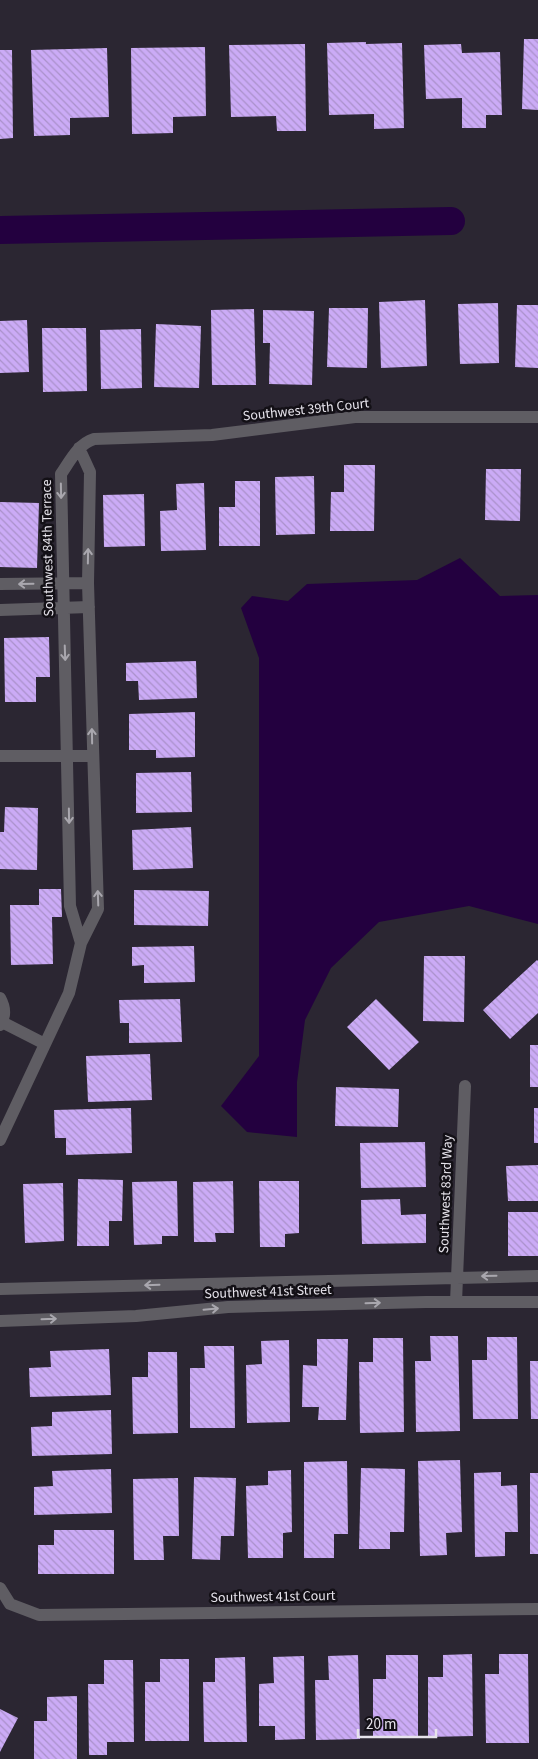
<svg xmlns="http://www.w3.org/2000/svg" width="538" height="1759" font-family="'Source Sans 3',sans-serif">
<defs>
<pattern id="building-back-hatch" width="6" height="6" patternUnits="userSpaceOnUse" patternTransform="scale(1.25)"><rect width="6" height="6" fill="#cbabf6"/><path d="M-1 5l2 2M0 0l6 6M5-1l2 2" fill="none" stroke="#aa91ca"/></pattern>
</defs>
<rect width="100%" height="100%" fill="#2b2632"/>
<!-- water -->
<path fill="#23003f" d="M460 558 500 596 538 595V924L469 906 379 922 331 968 305 1020 297 1082V1137L247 1132 221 1106 259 1056V658L241 608 252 596 288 601 307 584 417 580Z"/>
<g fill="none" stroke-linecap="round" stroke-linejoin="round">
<!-- canal -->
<path stroke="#23003f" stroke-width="28" d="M0 230 451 221"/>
</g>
<!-- building -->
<path fill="url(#building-back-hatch)" d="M524 39H538V110L522 109Z
M366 42V44L402 43 404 128 374 129V114L329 115 327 43Z
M305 44 306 131H277L276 116 231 117 229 45Z
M461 44 462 53 500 52 502 115H486V128H462V98L426 99 424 45Z
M205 47 206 116 173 117V133L132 134 131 48Z
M107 48 109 117 70 118V135L34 136 31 50Z
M0 50H12L13 138 0 139Z
M425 300 427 366 381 368 379 302Z
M498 303 499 363 460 364 458 304Z
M517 305H538V368L515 367Z
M329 308H368L367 368 327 367Z
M254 309 256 385H212L211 310Z
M263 310 314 311 312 385 269 384 270 343H263Z
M27 320 29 372 0 373V321Z
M156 324 201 326 199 388 154 387Z
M42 328H86L87 391 43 392Z
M141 329 142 388 101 389 100 330Z
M344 465H375L374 531H330L331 492H344Z
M486 469H521L520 521 485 520Z
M314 476 315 534 276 535 275 477Z
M235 481H260V546H219V507H235Z
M204 483 206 550 161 551 160 511 177 510 176 484Z
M144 494 145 546 104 547 103 495Z
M0 502 39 503 37 568 0 567Z
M49 637 50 677H36V702H5L4 638Z
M196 661 197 698 139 700 138 681H126V663Z
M195 712V757L156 758V750H129V714Z
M191 772 192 812 136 813V773Z
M5 807 38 808 37 870 0 869V832H4Z
M191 827 193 868 133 870 132 830Z
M39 889H61L62 917H52L53 964 11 965 10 905H39Z
M134 890 209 891 208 926 134 925Z
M194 946 195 982 144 983V965L132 966V947Z
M424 956H465L464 1022 423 1021Z
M537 960 538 961V1013L510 1039 483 1010Z
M180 999 182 1042 129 1043V1023H120L119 1000Z
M376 999 419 1042 389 1070 347 1027Z
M530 1045H538V1087H530Z
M150 1054 152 1100 88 1102 86 1056Z
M336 1087 399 1089 398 1127 335 1126Z
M131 1108 132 1153 66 1155V1138H55L54 1110Z
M534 1108H538V1143H534Z
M425 1142 426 1187 361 1188 360 1143Z
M538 1165V1201H508L506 1166Z
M78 1179 123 1180 122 1221H109V1246H77Z
M177 1181 178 1236H162V1244L134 1245 132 1182Z
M233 1181 234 1233H215L216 1242H194L193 1182Z
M259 1181H299V1233L285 1234V1247H260Z
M63 1183 64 1241 25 1243 23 1184Z
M400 1199 401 1215 426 1214V1243L362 1244 361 1200Z
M508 1212H538V1256H508Z
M430 1336H458L460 1431 416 1432 415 1361H431Z
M487 1337H517L518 1419H473L472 1360H487Z
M373 1338H403L404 1432 360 1433 359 1362H373Z
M317 1339H348L346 1420H318L319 1407H302L303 1365 317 1366Z
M289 1340 290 1422 247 1423 246 1365 262 1364 261 1341Z
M204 1346H234L235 1428H190V1368H205Z
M109 1349 111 1395 30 1397 29 1368 51 1367 50 1351Z
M148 1352H177L178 1433 133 1434 132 1377H148Z
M530 1361H538V1419H531Z
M111 1410 112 1454 32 1456 31 1427 52 1426V1412Z
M460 1460 462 1532 446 1533 447 1555 420 1556 418 1461Z
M347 1461 348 1534H334V1558H304V1462Z
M361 1468 405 1469 404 1532H390V1549H359Z
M111 1469 112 1513 34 1515V1487L53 1486 52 1471Z
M291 1470 292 1532 283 1533V1558H248L246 1486 268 1485V1471Z
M501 1472V1486L517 1485 518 1532H505V1556L475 1557 474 1473Z
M530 1473H538V1554H530Z
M194 1477 236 1478 234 1536H221L220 1560 192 1559Z
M178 1478 179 1536H163L164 1560H134L133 1479Z
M54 1530H114V1574H38V1545H54Z
M472 1654 473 1736 428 1737V1677H443V1655Z
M499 1654H528L529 1743H486L485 1674H499Z
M358 1655 360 1739 316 1740 315 1680H329L328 1656Z
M386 1655H418V1738H373V1679H386Z
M304 1656 305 1739 275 1740V1726H259V1684L274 1683 273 1657Z
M245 1657 247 1742H204L203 1682H215V1658Z
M160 1659H189V1741H145V1682H160Z
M104 1660H133L134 1742H107V1755H89L88 1684H104Z
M77 1696V1759H34V1721H47V1697Z
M0 1709 18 1718 0 1752Z"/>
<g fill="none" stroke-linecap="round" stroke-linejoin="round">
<!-- minor -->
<path stroke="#5f5d63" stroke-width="12" d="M0 584 88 583
M0 610 89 607
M0 756H92
M81 943 70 906 61 474C70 461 78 444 94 439L212 435 355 417H538
M0 998C5 1007 6 1016 0 1025
M2 1022 45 1044
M0 1140 69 993 81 943 98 909 88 583 90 472 79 448
M0 1289 538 1276
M456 1302 465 1086
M0 1321 136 1316 228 1307 426 1302H538
M0 1588 10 1604 39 1615 538 1609"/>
</g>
<!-- one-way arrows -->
<defs><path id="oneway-shaft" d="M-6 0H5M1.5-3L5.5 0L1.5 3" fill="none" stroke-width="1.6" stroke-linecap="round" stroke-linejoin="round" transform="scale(1.25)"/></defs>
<g stroke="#a9a7ae">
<use href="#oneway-shaft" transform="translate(61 491) rotate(89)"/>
<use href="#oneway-shaft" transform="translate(88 556) rotate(-89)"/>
<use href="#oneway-shaft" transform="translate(26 584) rotate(179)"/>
<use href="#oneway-shaft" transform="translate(65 653) rotate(88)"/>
<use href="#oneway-shaft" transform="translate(92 736) rotate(-91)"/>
<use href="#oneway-shaft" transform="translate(69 816) rotate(89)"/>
<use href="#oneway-shaft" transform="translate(98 898) rotate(-92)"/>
<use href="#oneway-shaft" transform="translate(489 1276) rotate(179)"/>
<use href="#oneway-shaft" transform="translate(152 1285) rotate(178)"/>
<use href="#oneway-shaft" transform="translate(373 1303) rotate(-2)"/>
<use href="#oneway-shaft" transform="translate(211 1309) rotate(-5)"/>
<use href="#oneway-shaft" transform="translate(49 1319) rotate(-2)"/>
</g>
<g text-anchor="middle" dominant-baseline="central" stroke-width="5" stroke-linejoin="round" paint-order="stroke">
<!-- street labels -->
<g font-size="14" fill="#e6e3eb" stroke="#131016">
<text transform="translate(306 410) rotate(-6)">Southwest 39th Court</text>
<text transform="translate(48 548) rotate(-91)">Southwest 84th Terrace</text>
<text transform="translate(446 1194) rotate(-88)">Southwest 83rd Way</text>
<text transform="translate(268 1292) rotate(-2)">Southwest 41st Street</text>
<text transform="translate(273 1597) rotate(-1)">Southwest 41st Court</text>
</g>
</g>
<!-- scale -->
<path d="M358 1729v8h78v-8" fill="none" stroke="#e6e3eb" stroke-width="2.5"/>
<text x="366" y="1729" font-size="15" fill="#e6e3eb" stroke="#131016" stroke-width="4" paint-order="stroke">20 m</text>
</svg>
